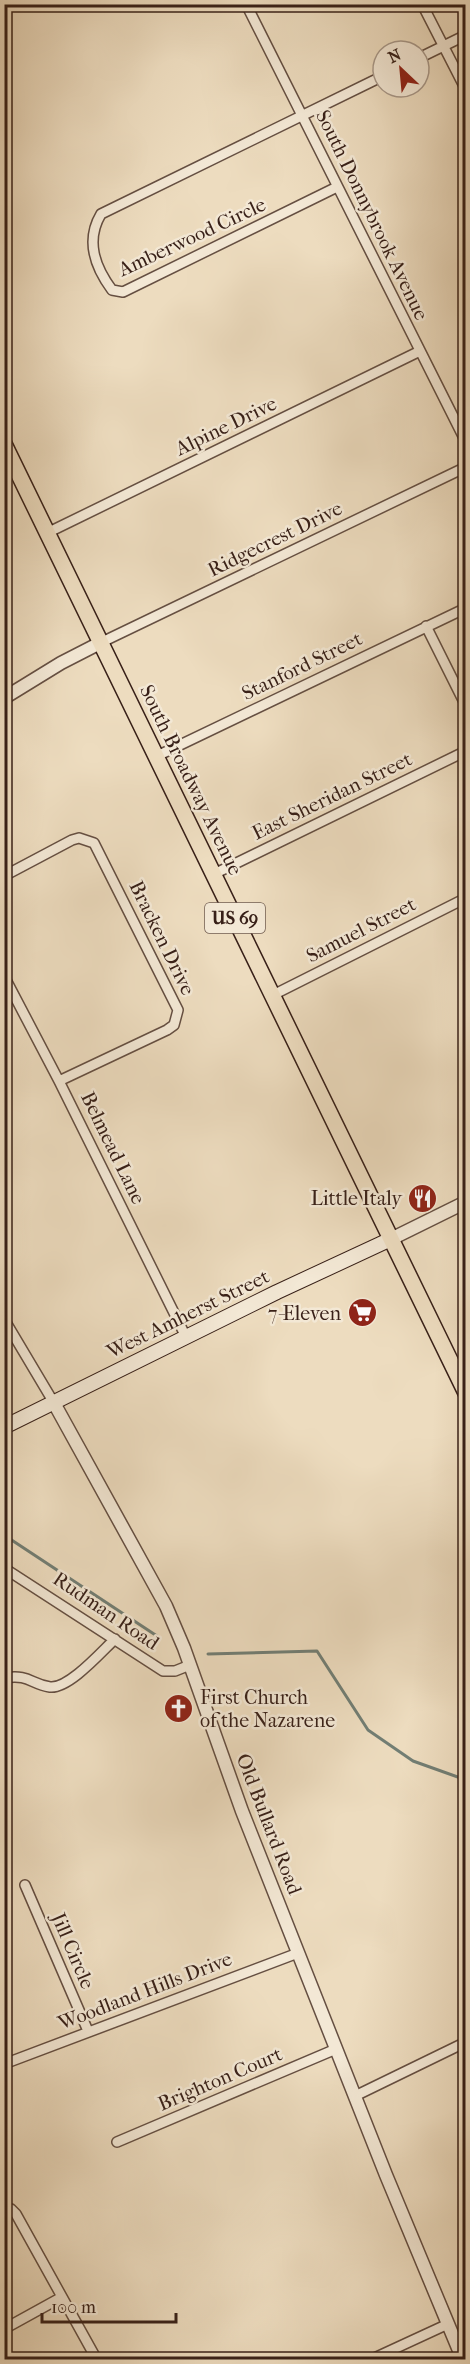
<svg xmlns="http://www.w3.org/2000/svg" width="470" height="2364" font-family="'IM FELL French Canon',serif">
<rect width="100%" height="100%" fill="#eddcbf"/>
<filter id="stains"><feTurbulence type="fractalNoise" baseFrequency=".00333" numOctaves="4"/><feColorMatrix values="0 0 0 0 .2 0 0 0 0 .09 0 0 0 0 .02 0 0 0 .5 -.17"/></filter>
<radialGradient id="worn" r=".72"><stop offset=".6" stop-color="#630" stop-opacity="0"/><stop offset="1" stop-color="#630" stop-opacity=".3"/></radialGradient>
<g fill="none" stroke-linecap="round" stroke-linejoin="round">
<!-- stream -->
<path stroke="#727e74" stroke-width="3" d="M4 1535 160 1638
M208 1654 317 1651 368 1730 413 1761 466 1780"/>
<defs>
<path id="minor" d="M246 4 466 442
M422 4 466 90
M419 58 466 35
M337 187 123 292 112 290C95 267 85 241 101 214L383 76
M47 533 420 351
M426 626 466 706
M100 643 466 467
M155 757 466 608
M214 874 466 751
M4 876 72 840 79 838 94 843 178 1010 174 1025 167 1030 59 1081
M4 976 59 1081 186 1337
M273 995 466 898
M4 1319 54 1403
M4 1568 163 1671H175L190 1665
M4 1678C30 1674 30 1684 50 1687 69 1689 102 1651 115 1639
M25 1885 88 2031
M4 2064 298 1953
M355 2096 466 2042
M117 2142 336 2049
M4 2207 11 2209 16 2214 97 2360
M4 2329 62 2297
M370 2360 448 2324"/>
<path id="tertiary" d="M4 698 61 663 100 643
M391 1239 466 1202
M54 1403 166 1606 184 1648 242 1811 386 2175 463 2360"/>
<path id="secondary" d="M4 1427 277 1292 391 1239"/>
<path id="primary" d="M4 444 466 1393"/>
</defs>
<!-- minor casing -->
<use href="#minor" stroke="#654f42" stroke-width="12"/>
<!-- tertiary casing -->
<use href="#tertiary" stroke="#654f42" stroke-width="15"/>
<!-- secondary casing -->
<use href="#secondary" stroke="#382018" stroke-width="16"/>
<!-- primary casing -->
<use href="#primary" stroke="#382018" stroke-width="18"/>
<!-- minor -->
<use href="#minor" stroke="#f3e8d5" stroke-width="9"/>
<!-- tertiary -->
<use href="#tertiary" stroke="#f3e8d5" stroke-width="12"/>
<!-- secondary -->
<use href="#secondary" stroke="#f3e8d5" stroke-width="14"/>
<!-- primary -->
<use href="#primary" stroke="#eddcbf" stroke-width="15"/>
</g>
<!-- icons -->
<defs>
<symbol id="restaurant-disc" viewBox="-11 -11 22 22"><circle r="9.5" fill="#8f2418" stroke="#f3e8d5"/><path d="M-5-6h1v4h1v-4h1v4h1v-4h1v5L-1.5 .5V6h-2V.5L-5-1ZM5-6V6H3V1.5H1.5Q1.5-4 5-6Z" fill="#fff"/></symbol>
<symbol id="supermarket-disc" viewBox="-11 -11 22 22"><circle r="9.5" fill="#8f2418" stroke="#f3e8d5"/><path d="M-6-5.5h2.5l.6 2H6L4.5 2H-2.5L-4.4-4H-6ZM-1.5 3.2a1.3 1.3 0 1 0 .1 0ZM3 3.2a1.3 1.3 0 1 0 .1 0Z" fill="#fff"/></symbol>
<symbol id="church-disc" viewBox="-11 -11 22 22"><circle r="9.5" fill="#8f2418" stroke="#f3e8d5"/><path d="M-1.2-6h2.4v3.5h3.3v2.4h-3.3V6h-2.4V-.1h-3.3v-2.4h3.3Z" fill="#fff"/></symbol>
</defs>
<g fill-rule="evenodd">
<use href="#restaurant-disc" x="406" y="1182" width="33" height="33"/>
<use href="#supermarket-disc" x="346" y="1296" width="33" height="33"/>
<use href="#church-disc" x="162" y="1692" width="33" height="33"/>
</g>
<g text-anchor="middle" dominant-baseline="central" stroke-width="5" stroke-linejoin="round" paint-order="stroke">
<!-- shield labels -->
<rect fill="#f3e8d5" stroke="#705c51" stroke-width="1.5" x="205" y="903" width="60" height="30" rx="4.5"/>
<g font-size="18" font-weight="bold" fill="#382018">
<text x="235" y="918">US 69</text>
</g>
<!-- street labels -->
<g font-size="20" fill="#382018" stroke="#f3e8d5">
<text transform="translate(372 215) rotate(64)">South Donnybrook Avenue</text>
<text transform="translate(192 237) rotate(-25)">Amberwood Circle</text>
<text transform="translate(226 426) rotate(-26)">Alpine Drive</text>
<text transform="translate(275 539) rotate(-26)">Ridgecrest Drive</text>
<text transform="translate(302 666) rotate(-26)">Stanford Street</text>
<text transform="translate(191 780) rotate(64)">South Broadway Avenue</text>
<text transform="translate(332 796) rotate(-26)">East Sheridan Street</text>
<text transform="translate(361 930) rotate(-27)">Samuel Street</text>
<text transform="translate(162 938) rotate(64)">Bracken Drive</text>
<text transform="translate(113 1148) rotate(64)">Belmead Lane</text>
<text transform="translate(188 1314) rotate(-26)">West Amherst Street</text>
<text transform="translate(106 1611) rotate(34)">Rudman Road</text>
<text transform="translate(269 1824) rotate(69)">Old Bullard Road</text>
<text transform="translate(73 1951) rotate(67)">Jill Circle</text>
<text transform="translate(145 1991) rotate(-21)">Woodland Hills Drive</text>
<text transform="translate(220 2079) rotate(-23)">Brighton Court</text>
</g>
<!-- poi labels -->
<g font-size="20" fill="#382018" stroke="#f3e8d5" text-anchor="end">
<text x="402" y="1198">Little Italy</text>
<text x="341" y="1313">7-Eleven</text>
<text x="200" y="1697" text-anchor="start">First Church<tspan x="200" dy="23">of the Nazarene</tspan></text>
</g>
</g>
<!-- margin -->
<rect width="470" height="2364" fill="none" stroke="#eddcbf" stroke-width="24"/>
<rect x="6" y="6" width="458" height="2352" fill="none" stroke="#382018" stroke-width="3"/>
<rect x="12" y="12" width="446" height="2340" fill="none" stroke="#382018" stroke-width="1.5"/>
<!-- north arrow -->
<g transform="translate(401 69) rotate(334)"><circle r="28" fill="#f3e8d5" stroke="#a89889" stroke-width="1.5"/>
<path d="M0-4.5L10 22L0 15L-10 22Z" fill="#8f2418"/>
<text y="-9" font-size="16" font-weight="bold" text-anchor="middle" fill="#382018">N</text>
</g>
<!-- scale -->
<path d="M42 2313v9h134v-9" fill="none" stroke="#382018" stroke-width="3"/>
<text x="51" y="2313" font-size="18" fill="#382018" stroke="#f3e8d5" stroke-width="4.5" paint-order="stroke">100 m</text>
<rect width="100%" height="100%" filter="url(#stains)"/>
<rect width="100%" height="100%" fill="url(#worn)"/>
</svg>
